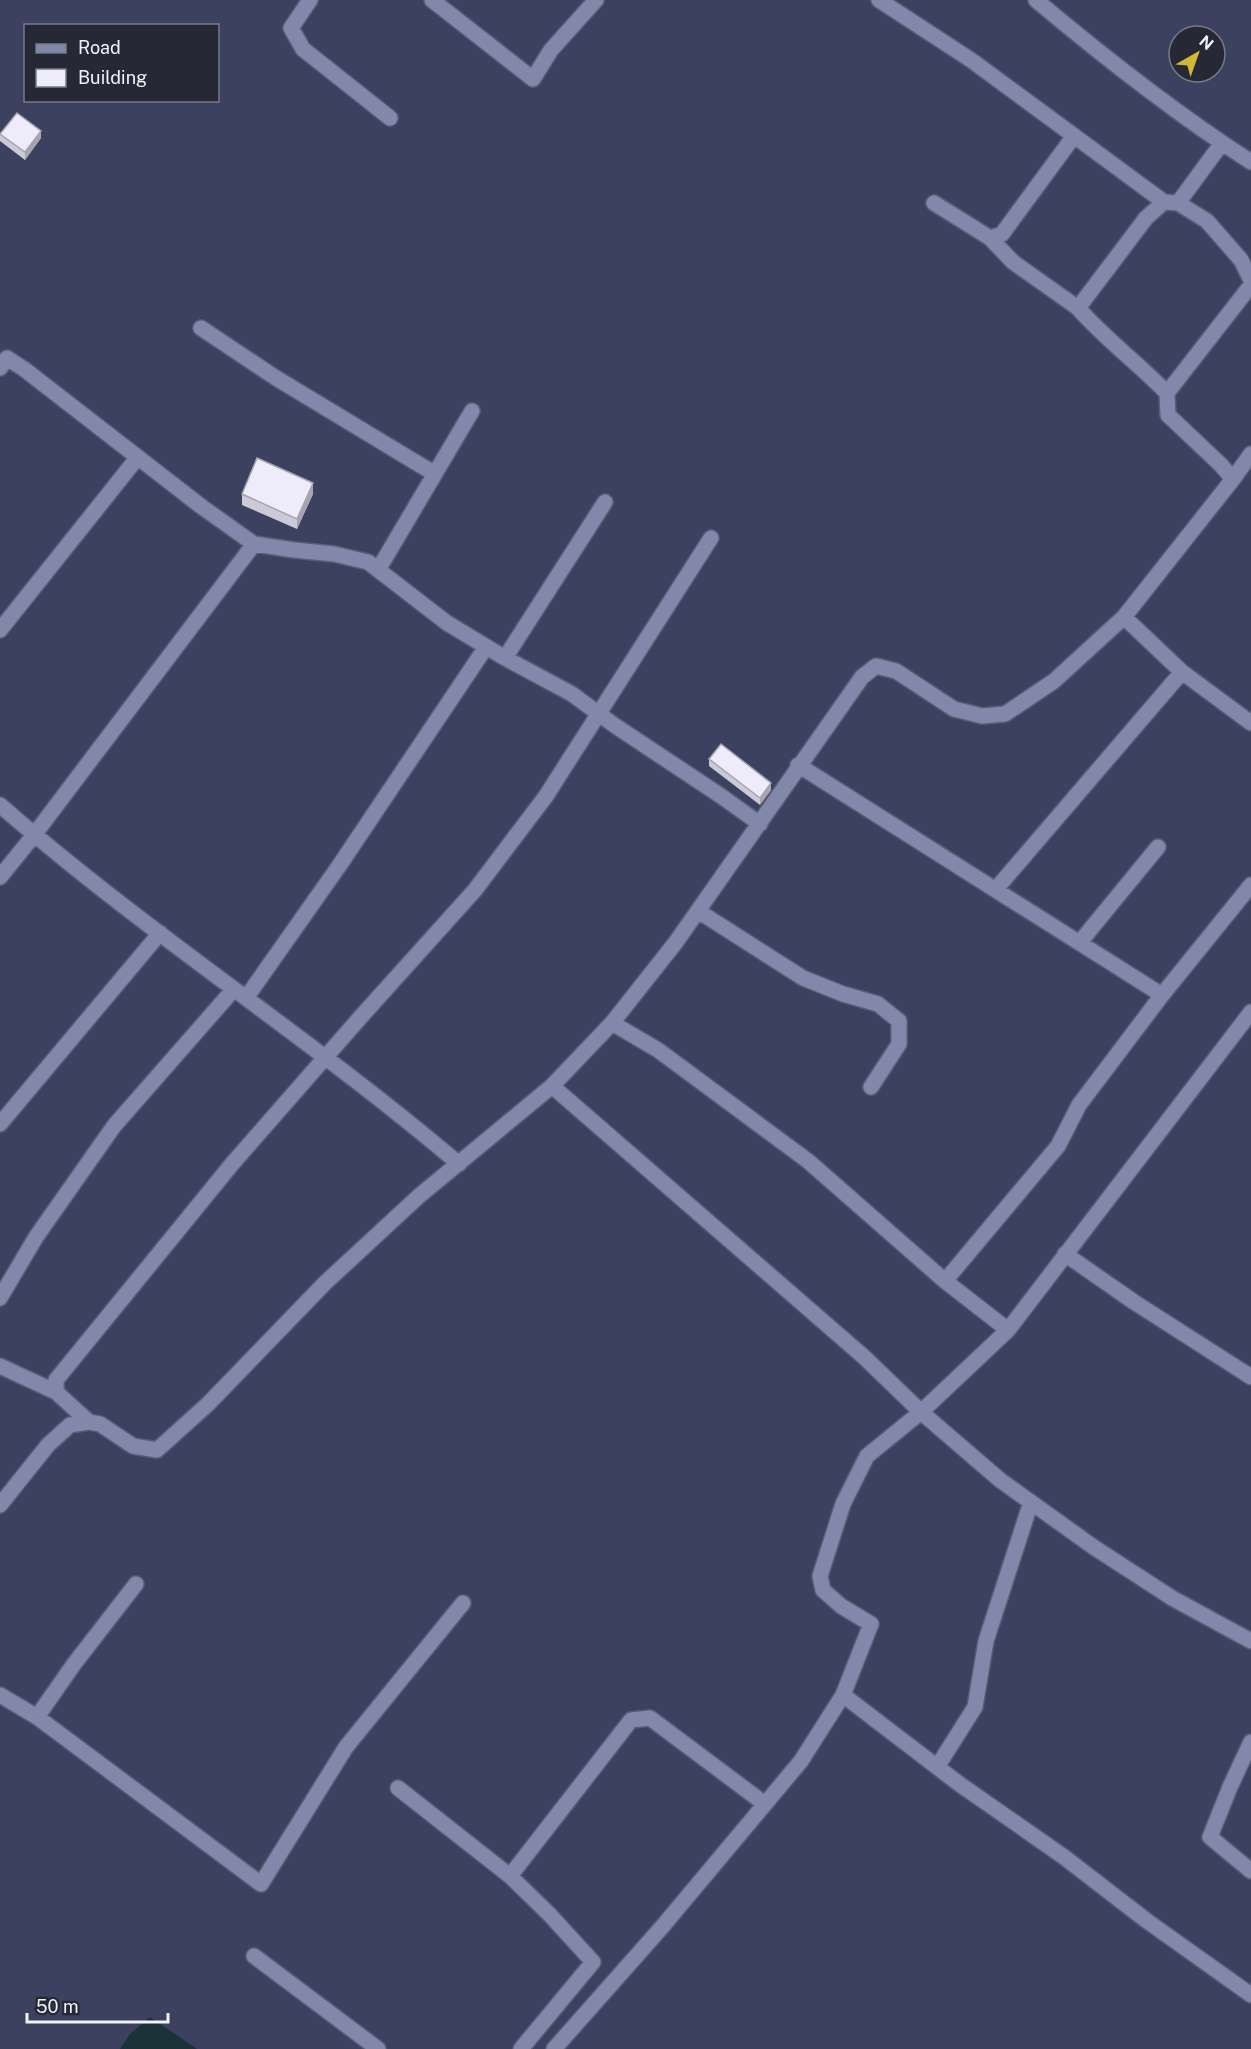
<svg xmlns="http://www.w3.org/2000/svg" width="1251" height="2049" font-family="'Public Sans',sans-serif">
<rect width="100%" height="100%" fill="#3b415e"/>
<!-- water -->
<path fill="#1b3238" d="M150 2017 197 2049H120L130 2034Z"/>
<g fill="none" stroke-linecap="round" stroke-linejoin="round">
<defs>
<path id="minor" d="M310 0 291 28 303 49 390 118
M432 0 533 79 551 50 596 0
M879 0 971 60 1164 202
M1036 0C1105 58 1175 113 1251 162
M934 203 990 238 1002 234 1074 136
M1178 203 1222 143
M990 238 1013 262 1078 308
M201 328 276 378 435 474
M0 368 7 358 24 369 202 507 254 544 294 550 334 554 368 562 447 623 505 658 572 694 614 725 721 796 760 824
M1167 393 1251 285
M1233 479 1251 454
M378 570 472 411
M1124 617 1182 672 1251 723
M0 630 138 457
M505 658 605 502
M798 765 1162 995
M0 805C146 933 311 1038 459 1164
M0 877 34 835 254 544
M996 889 1182 672
M698 911 803 978 843 994 878 1004 899 1021V1044L871 1087
M1080 942 1158 847
M246 998 339 866 486 647
M612 1023 658 1050 808 1161 945 1281 1008 1330
M552 1086 864 1357 921 1412 1000 1480 1092 1546 1172 1598 1251 1641
M0 1124 160 933
M1065 1254 1134 1302 1251 1377
M945 1281 1058 1146 1079 1105 1162 995 1251 885
M0 1298 36 1237 114 1126 234 989
M0 1366 56 1392
M89 1422 56 1392V1380L232 1164 358 1020 475 890 546 796 711 538
M0 1505 48 1445 70 1425 89 1422 100 1424 133 1446 157 1450 208 1404 325 1283 419 1196 552 1086 612 1023 676 942 862 677 876 666 896 671 954 709 982 716 1005 714 1054 681 1124 617 1233 479 1221 465 1168 415 1167 393C1138 363 1105 339 1078 308L1146 218 1164 202 1178 203 1207 221 1241 260 1251 280
M0 1695 37 1717 74 1664 136 1584
M843 1695 958 1783 1064 1857 1147 1921 1251 1995
M37 1717 261 1884 346 1747 463 1603
M1251 1742 1230 1787 1210 1837 1251 1871
M937 1767 975 1707 986 1641 1031 1502
M398 1788 510 1876 550 1915 593 1962 521 2049
M510 1876 631 1720 650 1718 765 1804
M254 1956 378 2049
M554 2049 662 1927 801 1761 843 1695 871 1624 841 1606 823 1590 820 1576 843 1504 867 1456 921 1412 1008 1330 1251 1012"/>
</defs>
<!-- minor casing -->
<use href="#minor" stroke="#585c74" stroke-width="18"/>
<!-- minor -->
<use href="#minor" stroke="#8188aa" stroke-width="15"/>
</g>
<!-- wall -->
<path fill="#cdcad7" d="M0 134 41 138 25 160 0 141Z
M242 494H313L297 529 242 505Z
M709 759 771 790 760 805 709 766Z"/>
<!-- shaded-wall -->
<path fill="#a7a4af" d="M41 131V138L25 160V152Z
M313 483V494L297 529V519Z
M771 783V790L760 805V798Z"/>
<!-- building -->
<path fill="#eeebfa" stroke="#a7a4af" stroke-width="1.5" d="M17 113 41 131 25 152 0 134Z
M257 458 313 483 297 519 242 494Z
M721 744 771 783 760 798 709 759Z"/>
<!-- legend -->
<rect x="24" y="24" width="195" height="78" fill="#262836" stroke="#777986" stroke-width="1.5"/>
<rect x="36" y="44" width="30" height="9" fill="#8188aa" stroke="#777986" stroke-width="1.5"/>
<text x="78" y="54" font-size="18" fill="#f0f3fe">Road</text>
<rect x="36" y="69" width="30" height="18" fill="#eeebfa" stroke="#777986" stroke-width="1.5"/>
<text x="78" y="84" font-size="18" fill="#f0f3fe">Building</text>
<!-- north arrow -->
<g transform="translate(1197 54) rotate(40)"><circle r="28" fill="#262836" stroke="#777986" stroke-width="1.5"/>
<path d="M0-4.5L10 22L0 15L-10 22Z" fill="#d3b635"/>
<text y="-9" font-size="16" font-weight="bold" text-anchor="middle" fill="#f0f3fe">N</text>
</g>
<!-- scale -->
<path d="M27 2013v9h141v-9" fill="none" stroke="#f0f3fe" stroke-width="3"/>
<text x="36" y="2013" font-size="18" fill="#f0f3fe" stroke="#262836" stroke-width="4.5" paint-order="stroke">50 m</text>
</svg>
